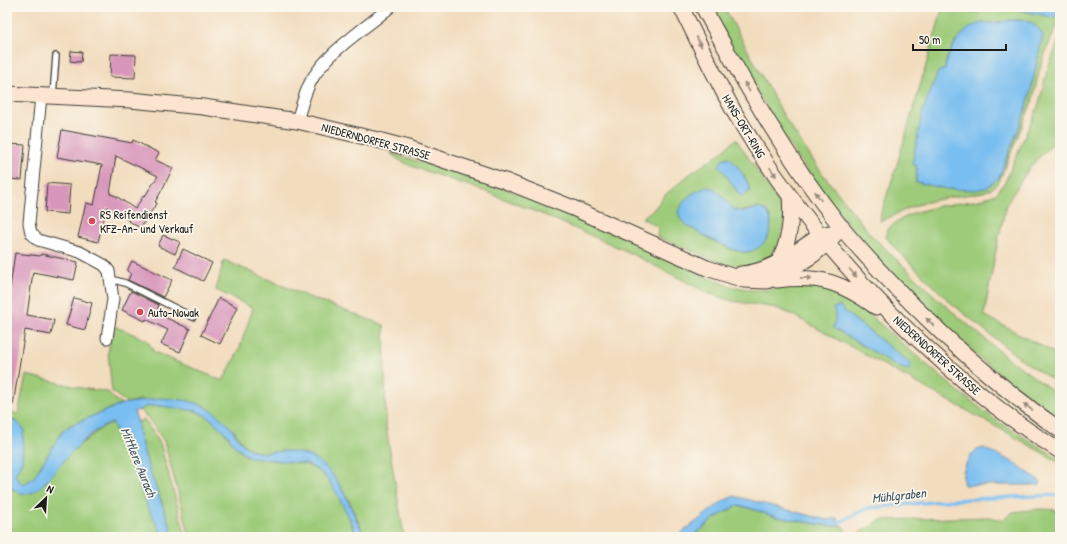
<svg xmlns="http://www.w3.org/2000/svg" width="1067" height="544" font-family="'Patrick Hand',sans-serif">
<rect width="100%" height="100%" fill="#fbf7ec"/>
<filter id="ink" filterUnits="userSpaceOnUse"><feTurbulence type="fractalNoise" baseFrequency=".025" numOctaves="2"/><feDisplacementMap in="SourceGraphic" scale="8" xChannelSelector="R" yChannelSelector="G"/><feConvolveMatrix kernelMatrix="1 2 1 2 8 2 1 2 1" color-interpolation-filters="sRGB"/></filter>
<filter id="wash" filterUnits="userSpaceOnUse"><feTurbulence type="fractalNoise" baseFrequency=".012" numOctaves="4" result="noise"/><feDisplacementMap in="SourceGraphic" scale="16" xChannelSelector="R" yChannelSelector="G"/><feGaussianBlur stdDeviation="0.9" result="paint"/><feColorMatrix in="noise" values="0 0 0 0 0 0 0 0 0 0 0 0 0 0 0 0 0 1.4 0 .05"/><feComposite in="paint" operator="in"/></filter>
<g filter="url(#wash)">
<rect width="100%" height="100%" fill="#f2dcbe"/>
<!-- green -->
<path fill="#9dcb79" stroke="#5c744a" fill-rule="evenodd" d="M710 7H724L786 120 819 169 870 234 939 300 1005 356 1060 396V418L985 363 925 308 881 263 860 239 817 185 781 133Z
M943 7H963L961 12H978L985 7H1006L1055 18 1060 8V19L1047 48 1040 68 1032 102 999 182 991 189 983 192C961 196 938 198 917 205 904 209 893 217 880 221L881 213 896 168ZM1001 21 1029 99 1021 123 998 179 916 182 917 166 945 69 946 60 955 42 982 23H992Z
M1060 37V139L1054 142 1029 168 1006 205 995 255 984 315 1060 356V385L1022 360 951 303 893 246 886 237 887 229 900 220 913 213 939 206 979 200 996 194 1005 182 1039 104 1047 71Z
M736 139 782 208 785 216 778 249 772 257 765 262 742 268 724 264 657 237 658 227 642 218 654 209 665 195 690 174 718 155ZM715 189C732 208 731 215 758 208L732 250 708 238 682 221Z
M390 153 471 177 533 199 632 241 697 273 730 286 753 290H768L803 284 840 291 860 306 914 354 959 392 997 421 1060 459V463L1006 432 791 314 776 308 732 301 710 294 624 250 544 215 479 189 414 167 399 160ZM840 306 845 312 910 363 911 368 833 328 835 323 836 315Z
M224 260 311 298 384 325 386 427 404 537H365L349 500 330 472 282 451 271 453 256 452 244 445 234 431 204 405 140 400 127 403 112 392 108 352 114 326 147 340 154 352 223 381 239 350 253 308 216 290Z
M26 375 81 388 108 392 114 399 122 404 71 425 62 432 34 477 23 485 15 475 22 461 9 420H7V412L18 414Z
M148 406C179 406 204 407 225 433 232 441 238 452 248 457 252 459 259 459 263 459 287 463 307 459 326 477 334 485 346 509 350 520 352 526 353 532 357 537H190L164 441 148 418 139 410Z
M144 419 160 443 186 537H169L171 528 148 466 138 430V422Z
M113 423 117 434 123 442 148 508 160 530V537H7V483L12 489 17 491 46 482 71 452 105 425Z
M736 506 746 507 776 517 830 526H843L848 536H855L880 520 989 517 1003 520 1013 512 1039 509 1060 510V537H692L715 518Z"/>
<!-- water -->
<path fill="#79bef0" stroke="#4a6d86" d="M1006 7H1060V8L1055 18Z
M1010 20C1026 20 1034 20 1043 35L1029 99 1021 123 998 179 986 188 975 190 946 189 916 182 917 166 912 164 923 110 938 72 945 69C947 51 963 26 982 23 985 23 989 24 992 23 998 23 1004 21 1010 20Z
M729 157C738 167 747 177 750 191L741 197 719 165 723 159Z
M708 187 715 189 735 210 744 212 758 208 767 211C769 215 771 219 771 223 771 239 759 253 742 252 732 251 689 229 682 221 680 219 679 215 678 212 685 197 692 192 708 187Z
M840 306 845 312 910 363 911 368C907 371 903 369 899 367L833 328C836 320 836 315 833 308Z
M160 398C192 400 207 402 230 427 235 433 239 442 245 446 260 457 270 451 286 451 336 453 346 501 365 537H357L350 519 335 491 328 479 319 471 307 464 249 457 235 446 225 432 209 418 197 411 161 406H148L134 412 139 425 138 430 148 466 171 528 169 537H160V530L148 508 123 442 117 434 113 423C94 427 70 453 58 468 51 475 40 490 31 493 21 496 13 490 7 483V420L16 421 24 429 22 461 15 475 23 485 34 477 62 432 71 425 122 404Z
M983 448 1015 463 1041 482 1039 485H964C960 475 967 456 977 450 979 449 981 449 983 448Z
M734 496 827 520 837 518 840 526H830L776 517 746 507 736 506 715 518 692 537H676L723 501Z"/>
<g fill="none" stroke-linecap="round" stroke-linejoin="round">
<!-- stream -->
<path stroke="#79bef0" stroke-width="3.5" d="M836 524 868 508 954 500 1055 495 1060 497"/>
</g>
<g id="blocks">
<!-- building -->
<path fill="#d896bb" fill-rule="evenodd" d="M71 51 82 52 81 62 70 61Z
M111 54 136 55 135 78 110 77Z
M62 130 132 143 133 140 159 153 155 160 173 168 162 190 155 202 157 203 140 228 107 207 98 242 78 237 86 203 94 205 102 165 57 157ZM116 156 158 176 145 196 144 195 135 209 116 196 110 194Z
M7 144 25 145 22 180 7 179Z
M47 183 70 185 68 214 45 212Z
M163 235 180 242 175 254 158 246Z
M183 249 212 263 203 281 175 267Z
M15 253 40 256 41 254 78 262 74 280 33 272 27 315 54 320 51 335 25 330 13 405H7V308Z
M132 261 172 280 163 297 128 280 131 273 127 271Z
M131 291 159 305 156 313 190 329 180 352 161 344 168 330 146 319 145 321 122 310Z
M74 298 92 303 85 330 66 325Z
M219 298 237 307 220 344 201 335Z"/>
</g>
</g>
<g filter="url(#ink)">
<use href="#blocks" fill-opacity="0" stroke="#3c3934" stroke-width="1"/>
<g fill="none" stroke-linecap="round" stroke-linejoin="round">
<defs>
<path id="service" d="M53 96 56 56
M111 279 125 283 193 317"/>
<path id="minor" d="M41 96 29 223 31 233 38 240 80 252 104 265 109 271 113 299 107 338
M297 121C301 108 304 95 310 83 325 53 365 29 390 7"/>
<path id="secondary" d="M681 7C699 43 716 80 736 115 792 209 864 293 947 366 982 397 1019 426 1060 451
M703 7C744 83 787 159 841 227 863 254 888 280 913 305 959 351 1007 393 1060 430
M7 94 130 100 203 107 297 121 378 140 408 148 505 181 573 208 707 268 744 280 767 281 785 273 813 255 826 244 842 227
M778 263C790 241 792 220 790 196
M741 274C771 272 795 252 820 236L829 233
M777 280C820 275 841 282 876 307"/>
</defs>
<!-- service casing -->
<use href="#service" stroke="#3c3934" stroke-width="8"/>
<!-- minor casing -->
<use href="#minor" stroke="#3c3934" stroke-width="13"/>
<!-- secondary casing -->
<use href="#secondary" stroke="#3c3934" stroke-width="17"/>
<!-- service -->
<use href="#service" stroke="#fff" stroke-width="5.5"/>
<!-- minor -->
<use href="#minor" stroke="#fff" stroke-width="11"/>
<!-- secondary -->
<use href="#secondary" stroke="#fce5d0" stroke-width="15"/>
</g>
<!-- one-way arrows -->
<defs><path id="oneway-solid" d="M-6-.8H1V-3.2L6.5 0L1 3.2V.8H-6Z"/></defs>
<g fill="#978b7f">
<use href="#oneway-solid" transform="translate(699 42) rotate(63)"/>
<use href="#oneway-solid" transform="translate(747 87) rotate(-120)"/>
<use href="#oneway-solid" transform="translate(773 172) rotate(55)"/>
<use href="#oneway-solid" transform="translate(818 196) rotate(-125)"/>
<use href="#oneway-solid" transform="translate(853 273) rotate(48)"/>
<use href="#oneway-solid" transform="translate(806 278) rotate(1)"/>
<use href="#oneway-solid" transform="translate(930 322) rotate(-135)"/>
<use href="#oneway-solid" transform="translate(1028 407) rotate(-143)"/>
</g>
</g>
<!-- markers -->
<g fill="#d1495b" stroke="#fbf7ec" stroke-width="1.5">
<circle cx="92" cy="221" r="4"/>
<circle cx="140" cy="312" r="4"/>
</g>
<g text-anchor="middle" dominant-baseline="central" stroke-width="3.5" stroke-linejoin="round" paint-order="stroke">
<!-- street labels -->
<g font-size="12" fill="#1c1c1c" stroke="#fbf7ec">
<text transform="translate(744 126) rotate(59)">HANS-ORT-RING</text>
<text transform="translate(376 141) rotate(15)">NIEDERNDORFER STRASSE</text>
<text transform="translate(937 355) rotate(42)">NIEDERNDORFER STRASSE</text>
</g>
<!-- poi labels -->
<g font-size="12" fill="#1c1c1c" stroke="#fbf7ec" text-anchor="start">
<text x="100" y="214">RS Reifendienst<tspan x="100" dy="14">KFZ-An- und Verkauf</tspan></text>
<text x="148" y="312">Auto-Nowak</text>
</g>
<!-- water labels -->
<g font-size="13" font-style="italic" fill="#3d5566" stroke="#fbf7ec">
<text transform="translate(139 462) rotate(68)">Mittlere Aurach</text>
<text transform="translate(899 495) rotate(-6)">Mühlgraben</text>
</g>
</g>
<!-- margin -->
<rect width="1067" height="544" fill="none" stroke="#fbf7ec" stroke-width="24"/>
<!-- north arrow -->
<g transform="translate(46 498) rotate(25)" stroke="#fbf7ec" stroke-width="3" paint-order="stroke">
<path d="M0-3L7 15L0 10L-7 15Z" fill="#1c1c1c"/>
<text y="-6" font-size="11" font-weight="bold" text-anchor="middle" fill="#1c1c1c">N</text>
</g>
<!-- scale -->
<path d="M913 44v6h93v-6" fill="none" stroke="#1c1c1c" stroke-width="2"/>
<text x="919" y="44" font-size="12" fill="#1c1c1c" stroke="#fbf7ec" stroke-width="3" paint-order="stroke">50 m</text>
</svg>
